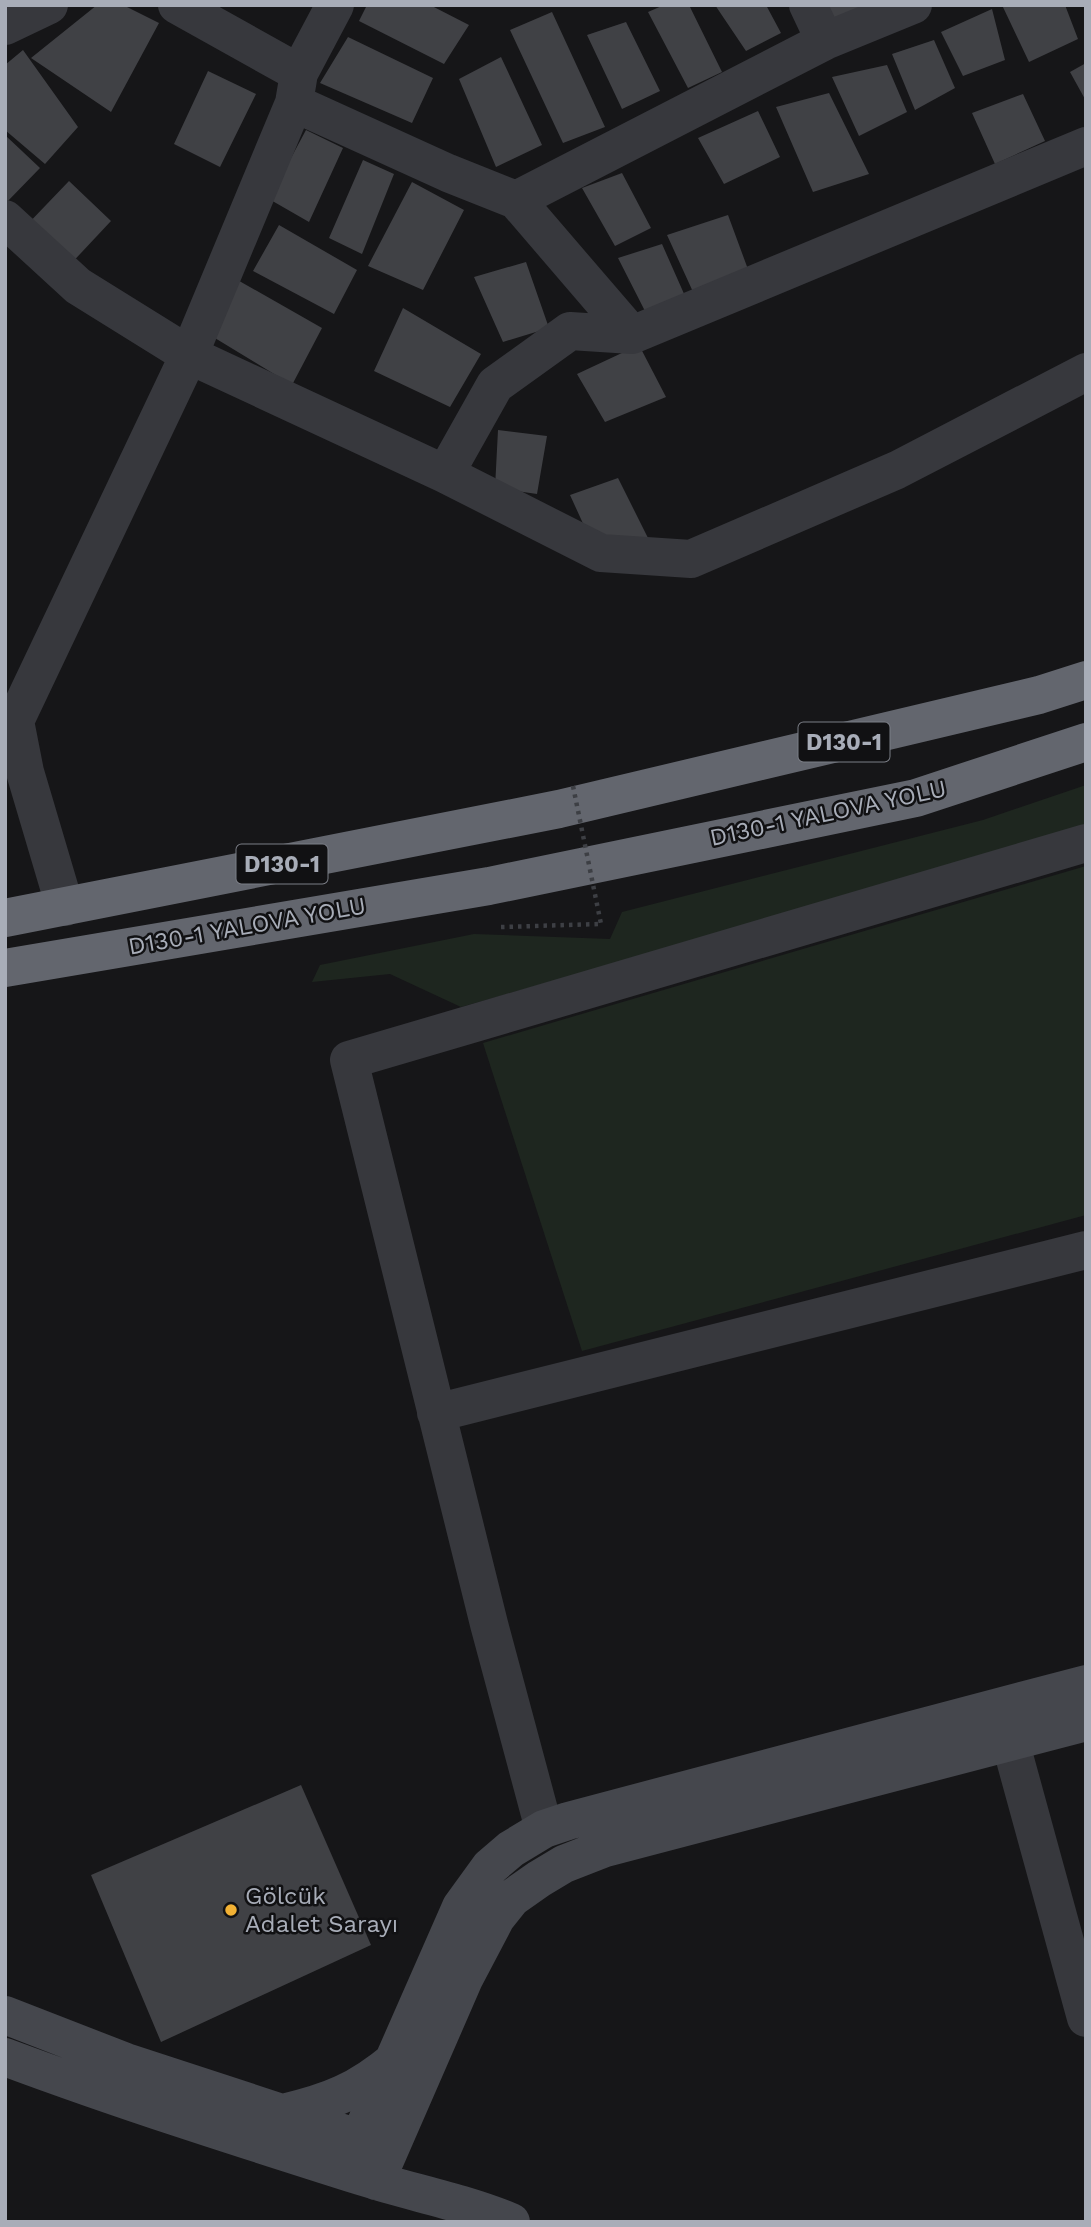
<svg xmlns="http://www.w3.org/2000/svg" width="1091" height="2227" font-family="'Work Sans',sans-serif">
<rect width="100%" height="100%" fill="#161618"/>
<!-- green -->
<path fill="#1e261f" d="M1086 785V831L461 1007 390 974 312 982 320 965 474 934 610 939 622 912 983 820Z
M1086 866V1215L582 1351 483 1043Z"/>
<!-- building -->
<path fill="#404145" d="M97 5H123L159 23 111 112 31 58Z
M367 5H430L469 25 444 64 359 21Z
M664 5H689L722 72 688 88 648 12Z
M715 5H766L781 33 746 51Z
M826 5H874L833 24Z
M1002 5H1065L1078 39 1029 62Z
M992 9 1005 60 963 76 941 32Z
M552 12 605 127 563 143 510 30Z
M626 22 660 91 622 109 587 35Z
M348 37 433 78 412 123 320 83Z
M934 40 955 88 915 110 892 54Z
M23 50 78 127 45 164 5 130V65Z
M501 57 542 145 496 167 459 79Z
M1086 63V101L1070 72Z
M887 65 907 112 859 136 832 77Z
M208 71 256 94 220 167 174 144Z
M829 93 869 174 813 192 776 107Z
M1023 94 1045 141 995 164 972 113Z
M758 111 780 157 724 184 698 138Z
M306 130 343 148 309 222 269 199Z
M5 135 40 168 5 204Z
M363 160 394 174 362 254 329 238Z
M622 173 651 228 615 246 582 188Z
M69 181 111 221 66 269 23 229Z
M412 182 464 210 423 290 368 266Z
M728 215 749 272 694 294 667 235Z
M279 225 357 270 334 314 253 271Z
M662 244 685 296 647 315 618 258Z
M526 262 549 328 503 342 474 277Z
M234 278 322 328 292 385 205 332Z
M403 308 481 354 450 407 374 371Z
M639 345 666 397 605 422 577 374Z
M498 430 547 436 537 494 495 488Z
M618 478 650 542 591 541 570 495Z
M301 1785 371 1945 161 2042 91 1875Z"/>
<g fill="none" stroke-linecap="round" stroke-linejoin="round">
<!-- path -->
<path stroke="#3d3f44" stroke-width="4.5" stroke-dasharray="3.5 5" stroke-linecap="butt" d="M501 927 601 924"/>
<!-- street -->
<path stroke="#37383d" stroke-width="38" d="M177 5 299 73
M808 5 825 41
M5 26 49 5
M294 103 448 173 516 200 632 335
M516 200 825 41 913 5
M5 219 78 286 189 355 445 474 601 553 691 559 897 470 1086 372
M445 474 495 385 570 331 632 335 1086 146
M65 907 25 772 15 721 189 355 294 103 299 73 335 5
M436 1413 1086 1250
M1010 1741 1086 2018
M544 1829 489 1624 349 1060 1086 843"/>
<!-- secondary -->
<path stroke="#45474d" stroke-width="38" d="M5 2015 126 2062 361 2139 382 2150
M5 2057C123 2101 243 2139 363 2177 413 2193 463 2202 511 2222
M283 2113C330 2102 358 2091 396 2059
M345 2171 461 1907 490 1867 511 1849 544 1829 568 1821 1086 1684
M376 2181 464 1979 496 1918 512 1898 539 1879 564 1864 605 1848 1086 1722"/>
<!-- highway -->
<path stroke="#63666e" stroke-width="38" d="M5 918 559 809 1039 695 1086 680
M5 968 489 886 916 798 1086 742"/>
<!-- path-bridge -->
<path stroke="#3d3f44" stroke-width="4.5" stroke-dasharray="3.5 5" stroke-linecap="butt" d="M573 786 601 924"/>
</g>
<!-- markers -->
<circle fill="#f2b134" stroke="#111113" stroke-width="2.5" cx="231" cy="1910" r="7"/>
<g text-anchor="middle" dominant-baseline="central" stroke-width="5" stroke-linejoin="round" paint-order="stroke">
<!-- shield labels -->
<g fill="#111113" stroke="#7b7e86" stroke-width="2">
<rect x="798.5" y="722.5" width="91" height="39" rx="5"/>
<rect x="236.5" y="844.5" width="91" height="39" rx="5"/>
</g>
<g font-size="23" font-weight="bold" fill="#a8adb8">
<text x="844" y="742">D130-1</text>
<text x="282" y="864">D130-1</text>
</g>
<!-- street labels -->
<g font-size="24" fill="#a8adb8" stroke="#111113">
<text transform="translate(828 813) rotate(-12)">D130-1 YALOVA YOLU</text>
<text transform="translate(247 926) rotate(-10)">D130-1 YALOVA YOLU</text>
</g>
<!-- poi labels -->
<g font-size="24" fill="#a8adb8" stroke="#111113" text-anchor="start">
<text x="245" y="1896">Gölcük<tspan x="245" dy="28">Adalet Sarayı</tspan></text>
</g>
</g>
<!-- border -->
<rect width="1091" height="2227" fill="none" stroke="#a8adb8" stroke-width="14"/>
</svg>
